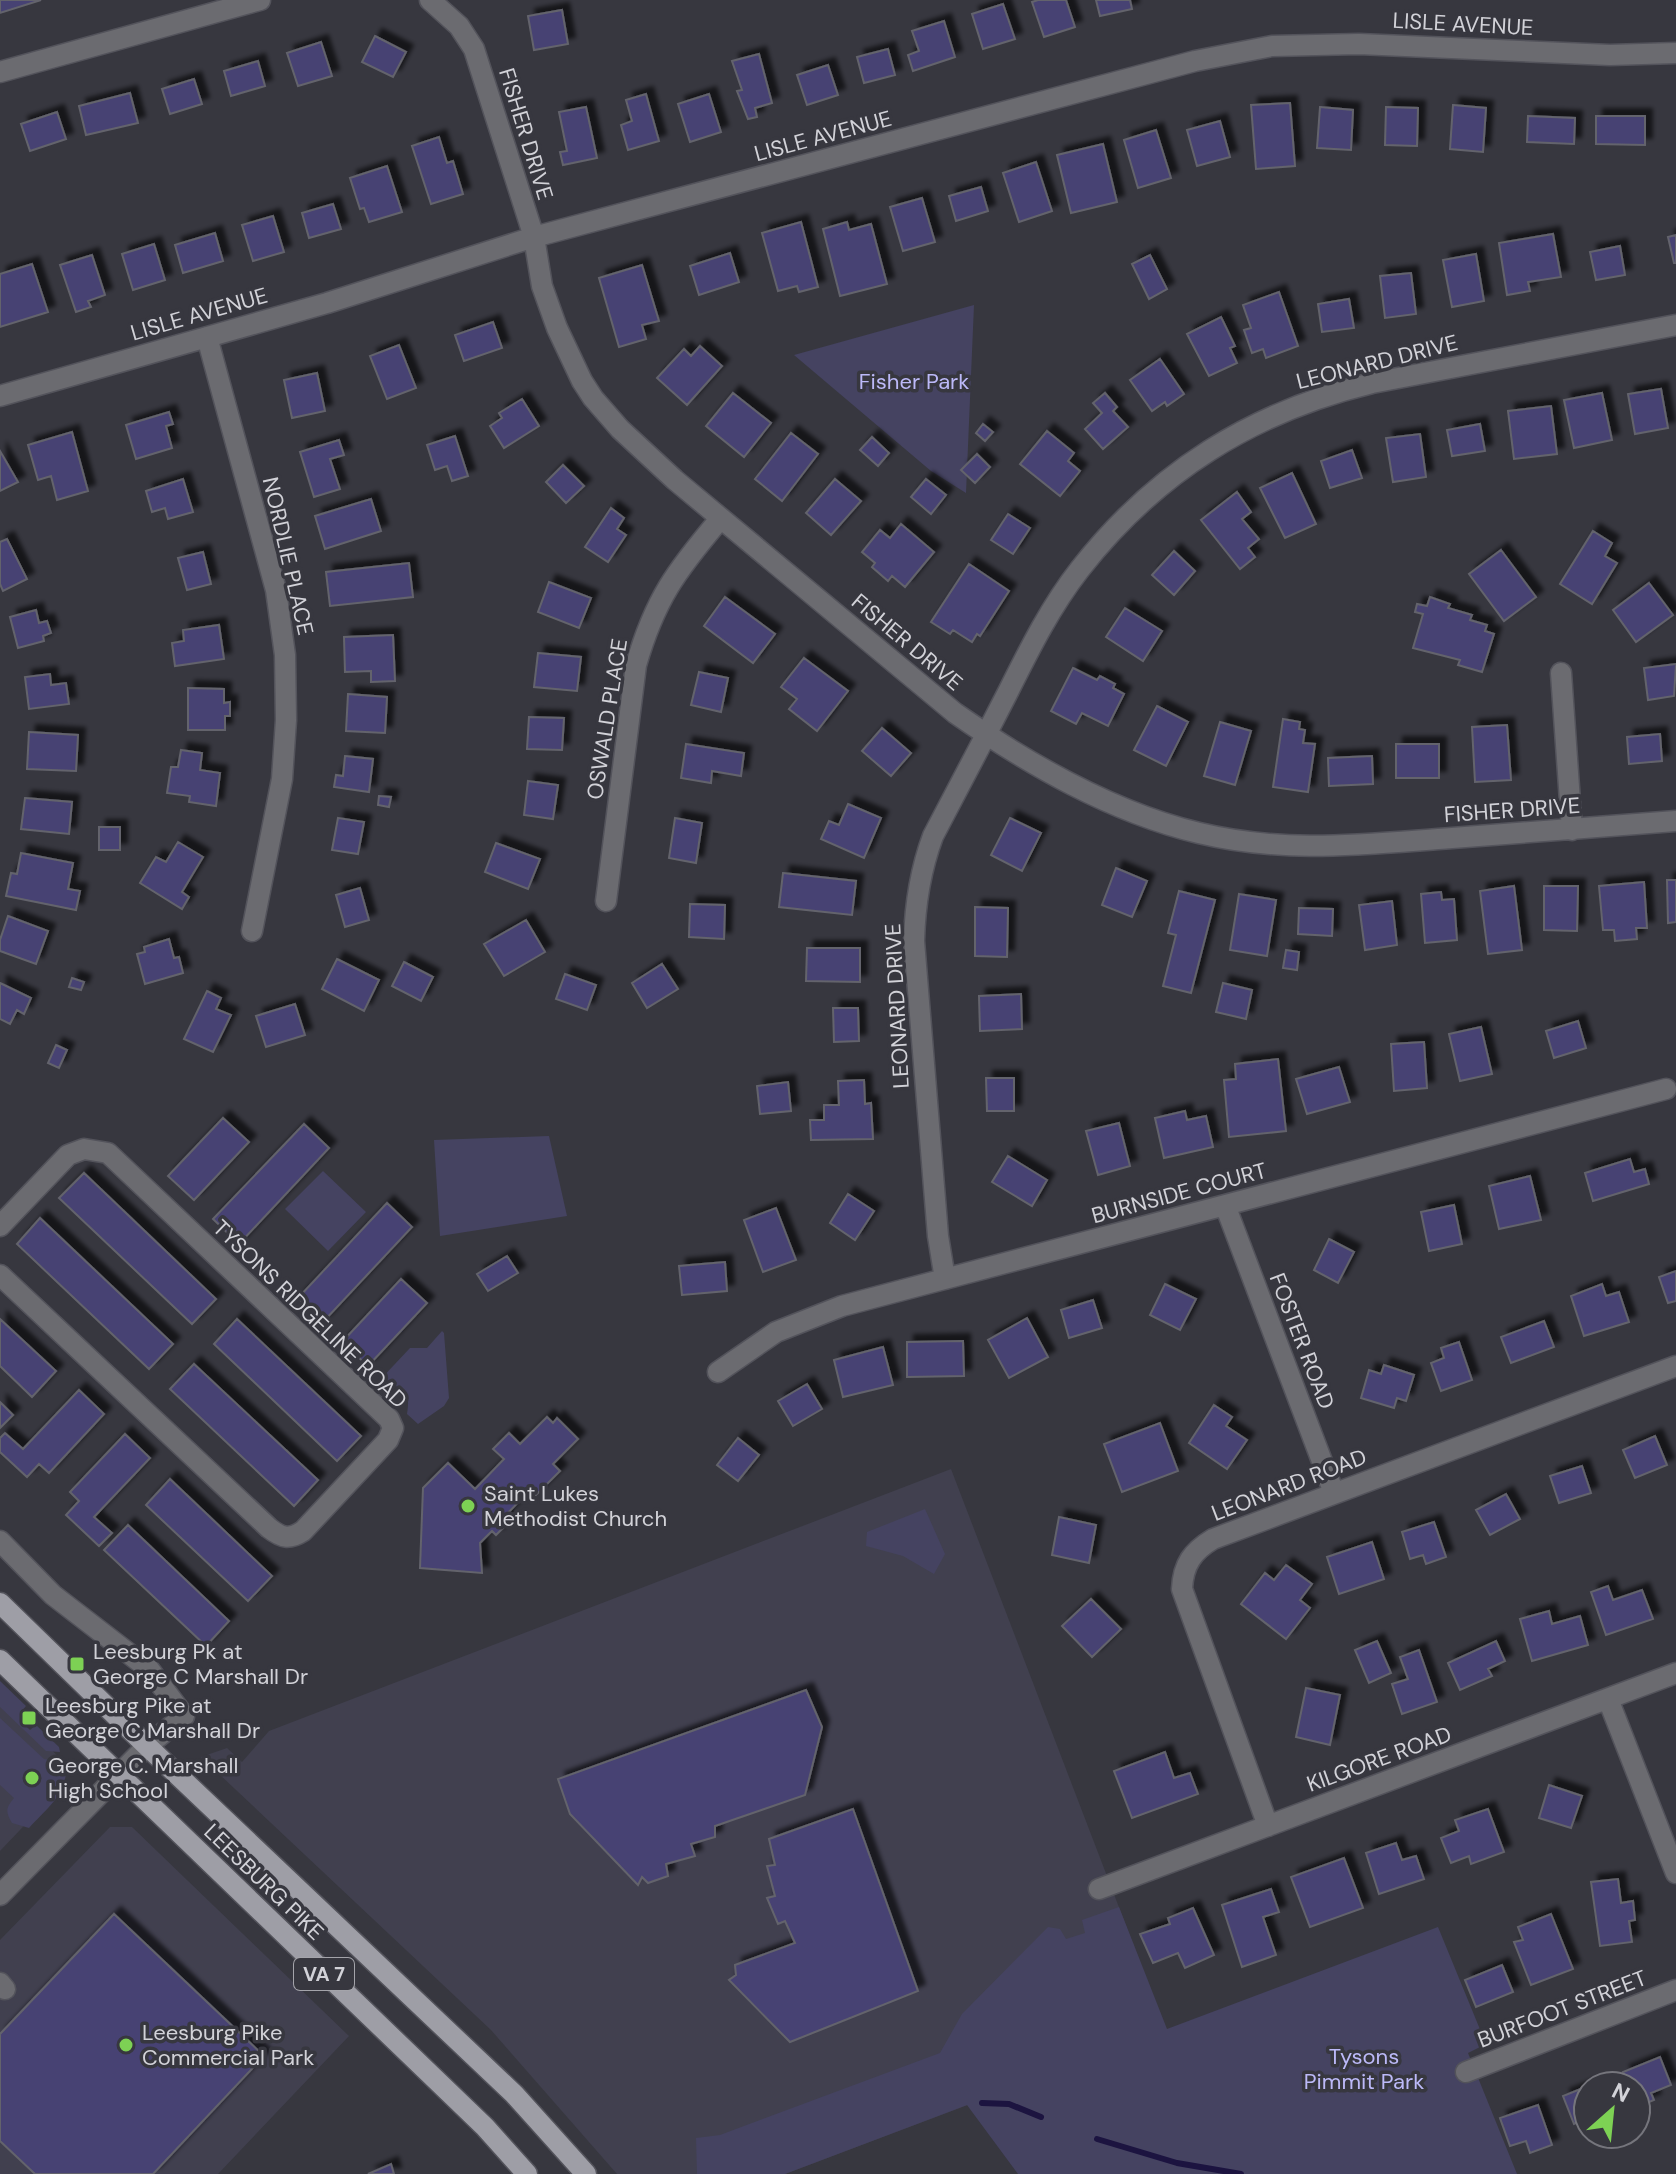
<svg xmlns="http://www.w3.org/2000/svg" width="1676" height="2174" font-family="'DM Sans',sans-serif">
<defs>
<filter id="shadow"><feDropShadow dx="7" dy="-7" stdDeviation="2" flood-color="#0009"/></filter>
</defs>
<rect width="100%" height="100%" fill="#37373f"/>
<!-- built -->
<path fill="#41404f" d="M951 1469 1166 2030 785 2174H617L491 2030 201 1757 227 1748 242 1762 269 1731Z
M0 1702 59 1757 64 1765 59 1789 0 1851Z
M110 1827H132L349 2036 218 2174H0V1940Z"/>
<!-- green -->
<path fill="#454361" d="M974 305 966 493 931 471 794 355Z
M549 1136 567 1216 440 1236 434 1140Z
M323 1171 366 1212 328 1251 285 1209Z
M442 1331 444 1333 449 1398 444 1406 418 1424 407 1414C410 1394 407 1396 393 1383L386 1388 378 1382 410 1348H427Z
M925 1509 945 1554 934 1574 903 1556 866 1546 867 1532Z
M0 1681 26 1706 21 1712 25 1716 20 1721 30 1730 36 1725 59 1747 60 1752 46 1751 0 1707Z
M0 1718 44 1759 65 1762C71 1791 47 1808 29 1828L12 1823C5 1811 6 1808 14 1798L0 1785Z
M1119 1907 1167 2029 1438 1927 1486 2044 1468 2053 1517 2174H1018L967 2105 785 2174H697L696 2138 720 2135 940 2053 962 2014 1048 1927 1060 1929 1066 1939 1085 1933 1082 1920Z"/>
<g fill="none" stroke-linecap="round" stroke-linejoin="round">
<!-- stream -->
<path stroke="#1c1440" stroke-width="6" d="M982 2103 1009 2104 1041 2117
M1097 2139 1177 2163 1241 2174"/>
</g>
<!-- building -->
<path fill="#474273" stroke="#63636c" stroke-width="2" filter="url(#shadow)" d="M0 0H41L0 13Z
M1038 0H1066L1075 27 1044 37 1032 2Z
M1096 0H1130L1132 9 1100 16Z
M1003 4 1015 39 983 49 972 14Z
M562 10 568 44 534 50 528 16Z
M944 21 955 57 913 71 908 55 919 51 912 31Z
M375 36 406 52 393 77 362 62Z
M321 42 332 76 298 86 287 53Z
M888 49 895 75 864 83 857 57Z
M759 54 772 103 755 108 757 117 748 119 737 91 742 90 732 61Z
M258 61 265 86 231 96 224 71Z
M828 65 838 95 807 105 797 75Z
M194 79 202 104 170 114 162 89Z
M130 93 138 123 86 135 79 106Z
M646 94 659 141 628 150 621 125 632 121 626 100Z
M709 94 721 132 690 142 678 104Z
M1290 103 1295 166 1256 169 1251 105Z
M1453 105 1486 108 1483 152 1450 149Z
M586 107 597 158 563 165 560 152 567 151 559 112Z
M1320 107 1353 110 1351 150 1317 148Z
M1386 107 1418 108 1417 146 1385 145Z
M57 112 66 139 30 151 21 124Z
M1528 116 1575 118 1574 144 1527 142Z
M1596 116H1645V145L1596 144Z
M1220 121 1230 157 1197 166 1187 130Z
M1156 130 1171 178 1138 188 1124 140Z
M439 137 447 163 453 161 463 194 431 204 412 146Z
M1103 144 1117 202 1071 213 1057 155Z
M1036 162 1052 211 1019 222 1003 173Z
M387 166 402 212 369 222 364 208 360 209 350 178Z
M981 187 988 211 956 221 949 196Z
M922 198 935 242 903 251 890 207Z
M333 204 341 229 309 238 302 213Z
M273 216 284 252 253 261 242 225Z
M801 222 818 287 799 292 797 286 778 291 762 233Z
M847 222 849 230 871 224 887 284 840 296 823 229Z
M215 233 223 261 183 273 175 245Z
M1553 234 1561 277 1528 282 1530 291 1507 295 1499 243Z
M1676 235V263H1674L1668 237Z
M154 244 165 280 133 290 122 254Z
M1620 246 1625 275 1596 280 1590 252Z
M730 253 739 282 699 295 690 266Z
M1476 254 1484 301 1452 307 1443 260Z
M92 255 105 295 88 301 91 307 76 312 60 265Z
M1150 255 1167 289 1149 299 1132 264Z
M32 264 48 312 0 327V274Z
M642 265 659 321 642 325 646 339 619 347 599 278Z
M1411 273 1416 314 1385 318 1380 276Z
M1279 292 1298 346 1266 358 1263 349 1252 353 1244 330 1251 328 1243 305Z
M1349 299 1354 328 1322 332 1318 304Z
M1221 317 1235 346 1230 348 1237 363 1209 376 1187 334Z
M493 322 502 348 464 361 455 335Z
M399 345 416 388 387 399 370 356Z
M700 346 722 366 687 405 657 378 684 349 691 356Z
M1160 359 1184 394 1167 406 1165 402 1152 411 1130 380Z
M317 373 325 411 292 418 284 380Z
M1661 389 1668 428 1635 434 1628 394Z
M733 393 771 423 744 457 706 426Z
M1105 393 1117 407 1113 411 1128 427 1103 449 1085 429 1102 413 1093 403Z
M1602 393 1612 440 1574 448 1564 400Z
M522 399 539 426 504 448 490 426 502 418 499 413Z
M1551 406 1557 454 1514 459 1508 411Z
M169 412 173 424 166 426 172 448 136 459 126 425Z
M983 424 993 432 985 441 976 433Z
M1480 424 1485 451 1452 456 1447 430Z
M1047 431 1074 453 1068 461 1080 471 1060 496 1020 464Z
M72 432 88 491 57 500 51 476 38 480 28 445Z
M791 433 818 454 782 501 755 479Z
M1420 434 1426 477 1393 482 1386 438Z
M455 436 468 476 452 481 447 466 435 470 427 445Z
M872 437 889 453 878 466 860 450Z
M339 440 344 455 330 459 340 489 314 497 300 452Z
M1352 450 1362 478 1330 488 1321 461Z
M0 451 18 482 0 491Z
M977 454 990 467 975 483 961 470Z
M563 465 584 486 566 503 546 482Z
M1292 473 1316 524 1285 538 1260 488Z
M183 479 193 512 168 519 165 508 152 512 146 491Z
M835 479 861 501 831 535 806 513Z
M926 479 946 495 931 514 911 497Z
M1237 492 1251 512 1242 519 1259 539 1248 548 1255 557 1240 569 1201 520Z
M371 499 381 531 325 549 315 516Z
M611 508 624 518 617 529 626 535 608 562 585 547Z
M1008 514 1030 528 1013 554 991 540Z
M901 524 934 552 905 587 892 576 888 581 872 567 875 563 862 552 880 530 890 538Z
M1593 531 1612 543 1605 556 1617 563 1592 604 1560 584Z
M7 539 27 579 3 591 0 584V542Z
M1501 550 1536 597 1504 621 1469 574Z
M1174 551 1195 571 1174 595 1152 575Z
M203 552 211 584 187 590 178 558Z
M409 563 413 597 330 606 326 572Z
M969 564 1009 591 980 636 977 634 972 642 953 630 950 634 931 622Z
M549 582 591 598 579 628 538 612Z
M1649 583 1673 615 1636 642 1613 610Z
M725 597 775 634 753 663 704 626Z
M1430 597 1450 604 1448 608 1472 615 1470 620 1487 625 1485 631 1494 634 1482 672 1458 665 1460 660 1413 648 1423 614 1415 612 1417 604 1427 606Z
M1125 608 1162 631 1143 661 1106 637Z
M36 610 39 623 47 621 51 633 43 636 44 641 18 648 10 617Z
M219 625 224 659 175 666 172 643 184 641 183 630Z
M393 635 395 681 371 682V671L345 672 344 637Z
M538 653 581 657 577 691 534 687Z
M804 658 848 691 817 731 789 709 797 699 781 687Z
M1676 664 1674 696 1648 700 1644 668Z
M1073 668 1097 680 1100 676 1115 684 1113 688 1124 694 1108 726 1082 713 1076 724 1051 711Z
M699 672 728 678 721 712 691 705Z
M50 674 51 685 66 683 69 704 29 709 25 677Z
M188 688 224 689V703L230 702V716H225V730H188Z
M348 694 387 697 385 733 346 731Z
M1157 706 1188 722 1166 766 1134 750Z
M529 717 564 718 562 750 527 749Z
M1283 719 1300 722 1299 729 1305 730 1303 743 1315 744 1308 792 1273 787Z
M1220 722 1251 731 1235 785 1204 776Z
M1507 725 1511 780 1475 782 1472 727Z
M882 728 911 753 891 776 862 751Z
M29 732 78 735 76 771 27 769Z
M1660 734 1662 761 1629 764 1627 737Z
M686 744 744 753 741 776 712 771 711 783 681 778Z
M1396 744H1439V778H1396Z
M181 750 202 753 200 770 220 773 216 806 189 802 190 796 167 793 171 767H178Z
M345 756 373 759 369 792 334 787 336 775 343 776Z
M1372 756 1373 784 1329 786 1328 758Z
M528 781 558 785 553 819 524 815Z
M379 796 391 797 389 807 378 805Z
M25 798 72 802 69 834 21 829Z
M848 804 881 818 864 858 821 839 829 821 839 825Z
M338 818 364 822 358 854 332 850Z
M675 818 702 823 696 863 669 858Z
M1010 818 1041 833 1022 871 991 855Z
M99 827H120V850H99Z
M178 842 203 857 182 892 189 897 182 909 140 883 156 857 166 862Z
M496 843 540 859 528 889 485 872Z
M21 853 73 863 68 889 80 891 76 910 6 896 11 873 17 874Z
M1116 868 1147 881 1132 917 1102 905Z
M783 873 856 881 852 915 779 907Z
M1667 880H1676V922L1668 923Z
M1644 882 1647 928H1636L1637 939 1615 941 1614 930H1603L1599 886Z
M1514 886 1522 950 1488 954 1480 891Z
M1544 886H1578L1577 931 1544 930Z
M360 888 369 920 345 927 336 895Z
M1179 891 1215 900 1191 993 1163 986 1176 935 1168 933Z
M1441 892 1442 900 1454 899 1457 940 1425 943 1421 894Z
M1239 894 1276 900 1267 956 1230 950Z
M1392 901 1397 945 1365 950 1359 905Z
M690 904 725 905 724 939 689 937Z
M975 907 1008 908 1007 957 975 956Z
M1299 908 1333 909 1332 936 1298 934Z
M8 916 48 931 36 964 0 951V940Z
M526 920 545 952 504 976 484 944Z
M169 939 174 958 179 957 183 973 145 984 137 954 145 952 144 947Z
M807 948H860V982L806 981Z
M1286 950 1299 952 1297 970 1283 968Z
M337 959 379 980 364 1011 322 989Z
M404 962 433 977 421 1001 392 986Z
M662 964 678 989 647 1008 632 983Z
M565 974 596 985 587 1010 556 999Z
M72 978 84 982 81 990 69 987Z
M0 983 31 998 24 1014 17 1010 10 1024 0 1019Z
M1223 983 1252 990 1246 1019 1216 1012Z
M207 991 221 998 216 1009 231 1015 213 1052 184 1039Z
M1021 994 1022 1029 980 1031 979 996Z
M295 1004 305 1035 266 1047 256 1016Z
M833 1008H858L859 1041 834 1042Z
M1578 1021 1586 1048 1554 1058 1546 1031Z
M1481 1027 1492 1074 1460 1081 1449 1034Z
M1424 1042 1427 1088 1394 1091 1391 1044Z
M56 1045 67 1050 59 1068 48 1063Z
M1278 1059 1286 1131 1229 1137 1224 1080 1236 1079 1235 1064Z
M1339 1067 1350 1102 1307 1114 1296 1079Z
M986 1078H1014V1111H987Z
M864 1080 865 1104 871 1103 873 1139 811 1140 810 1120H824V1105H839L838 1081Z
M788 1082 791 1111 760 1114 757 1086Z
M1185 1111 1187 1120 1206 1116 1213 1147 1164 1158 1155 1118Z
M223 1118 249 1142 194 1200 168 1176Z
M1119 1123 1130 1166 1098 1175 1086 1131Z
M304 1124 329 1148 239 1244 213 1219Z
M1008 1156 1047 1180 1032 1206 992 1182Z
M1630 1159 1634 1172 1645 1169 1649 1184 1593 1201 1585 1173Z
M84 1173 216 1299 192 1324 59 1198Z
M1530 1176 1541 1220 1499 1229 1489 1186Z
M848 1194 874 1211 855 1240 830 1223Z
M387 1203 412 1227 323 1322 298 1298Z
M1454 1205 1462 1244 1429 1251 1421 1212Z
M776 1208 796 1260 763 1272 744 1220Z
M40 1218 173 1344 149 1369 17 1244Z
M1329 1239 1354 1252 1338 1283 1314 1270Z
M507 1256 518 1273 488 1291 477 1274Z
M725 1262 727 1291 682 1295 679 1266Z
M1676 1271V1301L1668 1303 1659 1277Z
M401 1279 427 1303 368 1366 342 1342Z
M1165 1284 1196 1299 1180 1330 1150 1315Z
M1602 1284 1606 1296 1619 1292 1629 1322 1584 1336 1571 1296Z
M1093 1300 1102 1328 1069 1338 1061 1310Z
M1027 1318 1048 1357 1009 1378 988 1340Z
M0 1319 56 1371 32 1397 0 1366Z
M237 1319 361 1436 337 1461 214 1344Z
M1544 1321 1554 1347 1511 1363 1501 1337Z
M963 1341 964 1376 907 1377V1342Z
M1459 1342 1472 1380 1441 1391 1431 1363 1444 1358 1441 1348Z
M883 1347 893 1385 843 1397 834 1360Z
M194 1364 318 1480 294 1506 170 1389Z
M1384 1365 1414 1375 1406 1401 1397 1398 1394 1408 1361 1398 1369 1370 1381 1374Z
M807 1384 822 1409 793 1426 778 1401Z
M79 1390 104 1414 49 1473 39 1464 27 1477 0 1452V1438L5 1433 23 1449Z
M0 1402 13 1415 0 1428Z
M1214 1405 1232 1417 1226 1426 1247 1440 1227 1469 1189 1443Z
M547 1417 553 1423 557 1418 578 1439 553 1464 560 1471 536 1495 530 1490 504 1517 509 1522 496 1535 492 1531 480 1543 482 1573 420 1568 423 1488 448 1463 475 1489 504 1459 493 1449 509 1433 520 1444Z
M1160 1423 1178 1471 1122 1492 1104 1444Z
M125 1434 150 1458 94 1517 112 1533 99 1546 66 1515 79 1501 70 1492Z
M1655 1436 1667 1465 1635 1478 1623 1450Z
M738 1438 759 1455 738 1481 717 1465Z
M1582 1466 1591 1493 1559 1503 1550 1476Z
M170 1479 272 1576 248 1601 146 1505Z
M1506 1494 1520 1519 1490 1535 1476 1510Z
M1059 1517 1096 1525 1089 1563 1052 1555Z
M1434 1522 1446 1557 1426 1564 1423 1555 1410 1559 1402 1532Z
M128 1525 229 1621 206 1646 104 1550Z
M1372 1542 1384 1579 1339 1594 1327 1557Z
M1286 1565 1312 1584 1300 1600 1310 1608 1286 1639 1241 1604 1265 1573 1274 1580Z
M1608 1586 1613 1600 1642 1590 1653 1619 1606 1635 1591 1592Z
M1091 1599 1121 1629 1092 1657 1062 1626Z
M1549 1611 1552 1624 1580 1616 1588 1645 1532 1661 1520 1619Z
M1377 1641 1391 1673 1369 1683 1355 1650Z
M1496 1641 1505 1661 1488 1669 1492 1676 1460 1690 1448 1663Z
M1419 1650 1437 1702 1402 1714 1392 1684 1408 1679 1400 1657Z
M1306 1688 1340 1695 1330 1745 1296 1737Z
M806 1690 822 1727 805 1795 715 1826V1837L691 1844 695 1856 666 1864 668 1876 648 1883 642 1877 638 1885 570 1814 558 1779Z
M1165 1752 1174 1778 1190 1773 1198 1794 1132 1818 1114 1771Z
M1549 1785 1582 1796 1571 1828 1539 1818Z
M853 1809 918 1991 790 2042 729 1980 736 1975 735 1965 795 1943 785 1921 778 1924 767 1898 775 1896 767 1866 775 1865 769 1839Z
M1488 1809 1504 1852 1471 1864 1469 1856 1451 1863 1441 1838 1459 1831 1455 1820Z
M1396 1843 1402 1860 1416 1856 1424 1879 1379 1894 1366 1853Z
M1344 1858 1363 1908 1310 1927 1291 1877Z
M1618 1879 1621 1903 1633 1901 1635 1920 1629 1921 1632 1942 1600 1946 1591 1882Z
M1271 1889 1279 1912 1263 1917 1276 1955 1242 1967 1222 1905Z
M1193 1908 1214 1955 1185 1968 1178 1953 1153 1963 1140 1934 1170 1924 1168 1918Z
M114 1914 264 2056 153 2174H35L0 2141V2034Z
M1551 1914 1573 1969 1531 1985 1514 1942 1523 1940 1518 1927Z
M1502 1965 1513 1992 1476 2007 1465 1980Z
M1660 2057 1671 2085 1651 2093 1654 2100 1637 2107 1636 2086H1629L1623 2072Z
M1588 2086V2118L1574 2124 1563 2096Z
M1538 2105 1552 2145 1530 2153 1526 2141 1510 2146 1500 2118Z
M391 2164 394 2174H368Z"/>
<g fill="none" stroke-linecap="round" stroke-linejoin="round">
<defs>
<path id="minor" d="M430 0 459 26 474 49 534 237 542 286 557 328 582 381 593 398 620 429 675 480 955 713C1028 764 1111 812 1199 833 1286 854 1365 844 1452 838 1527 832 1601 827 1676 821
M0 72 260 0
M207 337 276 590 285 655 286 720 282 779 252 931
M0 396 327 303 534 237 1195 61 1272 46 1359 44 1610 55 1676 53
M1561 673 1572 830
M606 901 636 665C655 599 676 571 720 519
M1225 1205 1334 1493
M0 1226 68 1155 84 1149 108 1153 389 1419 393 1428 388 1440 303 1531C289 1540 282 1538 269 1528L0 1275
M945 1279 938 1236 914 941C915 903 920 871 933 836 959 787 984 739 1009 690 1030 648 1051 606 1080 569 1156 472 1252 412 1372 383L1676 325
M718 1372 776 1332 842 1306 1666 1089
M0 1541 53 1595 149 1669 184 1716 147 1746 0 1895
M1608 1699 1676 1873
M1268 1826 1182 1589C1183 1564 1193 1551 1213 1539L1676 1366
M1099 1889 1676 1673
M0 1983 5 1989
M1466 2072 1676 1990"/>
<path id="major" d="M0 1603 147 1746 514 2094 586 2174
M0 1660 485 2127 527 2174"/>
</defs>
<!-- minor casing -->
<use href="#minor" stroke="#53535b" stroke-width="23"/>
<!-- major casing -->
<use href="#major" stroke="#53535b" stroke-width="23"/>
<!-- minor -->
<use href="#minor" stroke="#6b6b70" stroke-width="20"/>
<!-- major -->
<use href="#major" stroke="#9e9ea6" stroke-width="20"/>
</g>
<!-- markers -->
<g fill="#7dd154" stroke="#37373f" stroke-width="3">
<circle cx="468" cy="1506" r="8"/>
<rect x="69" y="1656" width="16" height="16" rx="4"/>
<rect x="21" y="1710" width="16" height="16" rx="4"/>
<circle cx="32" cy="1778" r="8"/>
<circle cx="126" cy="2045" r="8"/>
</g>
<g text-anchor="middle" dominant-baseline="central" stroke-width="7" stroke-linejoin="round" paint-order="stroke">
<!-- shield labels -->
<rect fill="#37373f" stroke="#a4a4aa" stroke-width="2" x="294" y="1958" width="60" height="32" rx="6"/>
<g font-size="20" font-weight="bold" fill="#d2d2d8">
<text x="324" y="1974">VA 7</text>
</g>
<!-- street labels -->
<g font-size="22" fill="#d2d2d8" stroke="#37373f">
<text transform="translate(1463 24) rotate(3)">LISLE AVENUE</text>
<text transform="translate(526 134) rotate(73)">FISHER DRIVE</text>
<text transform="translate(823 136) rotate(-15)">LISLE AVENUE</text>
<text transform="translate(199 314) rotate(-16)">LISLE AVENUE</text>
<text transform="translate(1377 362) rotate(-14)">LEONARD DRIVE</text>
<text transform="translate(288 556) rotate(77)">NORDLIE PLACE</text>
<text transform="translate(907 642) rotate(40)">FISHER DRIVE</text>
<text transform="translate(607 719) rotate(-81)">OSWALD PLACE</text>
<text transform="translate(1512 810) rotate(-4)">FISHER DRIVE</text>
<text transform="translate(897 1006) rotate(-93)">LEONARD DRIVE</text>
<text transform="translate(1179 1193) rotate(-15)">BURNSIDE COURT</text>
<text transform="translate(310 1314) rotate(44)">TYSONS RIDGELINE ROAD</text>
<text transform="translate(1302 1341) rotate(69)">FOSTER ROAD</text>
<text transform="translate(1289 1485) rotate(-21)">LEONARD ROAD</text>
<text transform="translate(1379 1759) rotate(-20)">KILGORE ROAD</text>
<text transform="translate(264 1882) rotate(44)">LEESBURG PIKE</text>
<text transform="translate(1562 2009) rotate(-21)">BURFOOT STREET</text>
</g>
<!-- park labels -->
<g font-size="22" fill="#bcb9f8" stroke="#37373f">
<text x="914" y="381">Fisher Park</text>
<text x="1364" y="2056">Tysons<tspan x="1364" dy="25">Pimmit Park</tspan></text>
</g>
<!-- poi labels -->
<g font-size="22" fill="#d2d2d8" stroke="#37373f" text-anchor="start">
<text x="484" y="1493">Saint Lukes<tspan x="484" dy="25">Methodist Church</tspan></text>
<text x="93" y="1651">Leesburg Pk at<tspan x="93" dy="25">George C Marshall Dr</tspan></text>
<text x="45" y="1705">Leesburg Pike at<tspan x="45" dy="25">George C Marshall Dr</tspan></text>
<text x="48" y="1765">George C. Marshall<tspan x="48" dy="25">High School</tspan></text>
<text x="142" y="2032">Leesburg Pike<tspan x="142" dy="25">Commercial Park</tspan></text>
</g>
</g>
<!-- north arrow -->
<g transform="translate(1612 2110) rotate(27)"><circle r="38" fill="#37373f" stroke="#75757c" stroke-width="2"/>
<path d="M0-6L14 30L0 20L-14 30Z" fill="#7dd154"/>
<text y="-12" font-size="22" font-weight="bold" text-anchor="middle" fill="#d2d2d8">N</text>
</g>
</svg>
